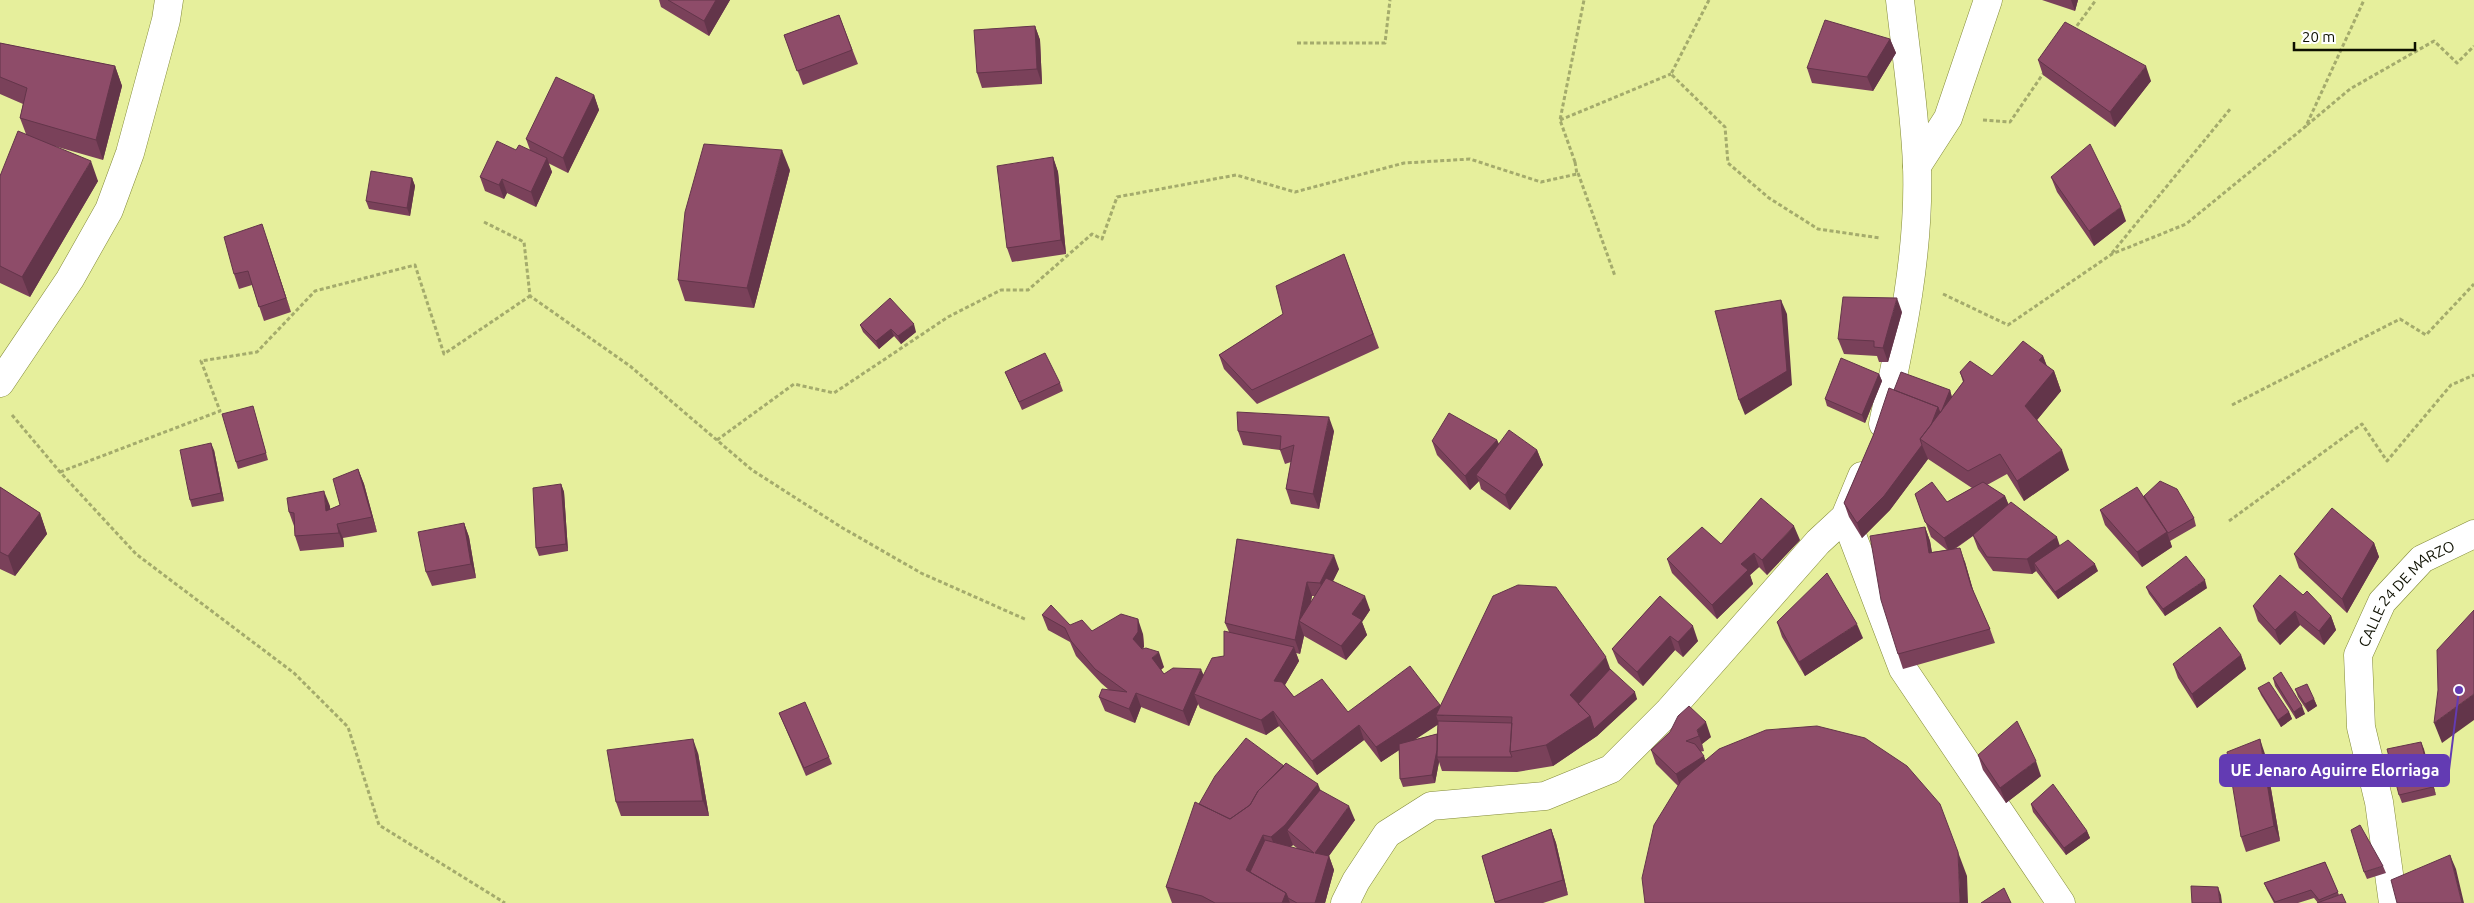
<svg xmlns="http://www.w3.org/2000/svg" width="2474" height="903" font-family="Ubuntu,sans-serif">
<rect width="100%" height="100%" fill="#e6ef9c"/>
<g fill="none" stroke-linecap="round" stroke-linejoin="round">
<defs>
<g id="street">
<path d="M1917 166 1948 118 1988 0"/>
<path d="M0 383 70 279 109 210 130 153 166 20 169 0"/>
<path d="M1883 424C1901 340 1920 253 1917 166 1915 111 1906 55 1900 0"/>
<path d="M1845 517 1903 669 2061 903"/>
<path d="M1345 903 1356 881 1387 834 1431 806 1545 796 1611 769 1668 712 1818 542 1845 517 1862 476"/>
<path id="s1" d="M2393 903 2379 802 2361 727 2358 655 2382 602 2422 559 2474 534"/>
</g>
</defs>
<!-- street casing -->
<use href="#street" stroke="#838a38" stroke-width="29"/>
<!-- path -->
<path stroke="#a4ab6c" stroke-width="3" stroke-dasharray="4 2.5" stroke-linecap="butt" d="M1709 0 1671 74 1725 127 1728 163 1769 198 1818 229 1880 238
M2073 31 2096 0
M1297 43H1385L1390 0
M1560 120 1671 74
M1983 120 2010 122 2045 71
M2307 125 2350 89 2434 41 2457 63 2474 46
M1575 162 1560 120 1584 0
M1578 173 1615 276
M484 222 524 242 530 296 630 366 752 470 841 527 921 573 1027 620
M2112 253 2231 108
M1943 294 2008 325 2112 254 2186 224 2306 126 2364 0
M2232 405 2400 319 2426 335 2474 284
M12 415 60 472 136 554 294 673 348 727 379 825 505 903
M717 440 794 384 834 393 948 317 1001 290H1028L1092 234 1102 239 1117 197 1236 175 1295 192 1404 163 1470 159 1541 182 1577 174 1575 162
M60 472 220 411 201 361 257 352 315 291 415 265 444 354 530 296
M2229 521 2362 424 2387 461 2451 385 2474 375"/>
<!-- street -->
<use href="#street" stroke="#fff" stroke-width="28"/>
</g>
<!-- wall -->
<path fill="#7a415a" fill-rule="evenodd" d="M659 0H730L709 36 661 7Z
M2042 0H2078L2075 11Z
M839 15 858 64 803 85 784 35Z
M1035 26 1040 40 1042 84 982 88 977 73Z
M1890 39 1896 53 1873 91 1812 83 1807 68Z
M0 43 115 66 122 86 103 160 54 146 98 181 30 297 0 283V176L26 134 20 118 23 104 0 94Z
M2038 60 2151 81 2115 127 2043 75Z
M594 95 599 110 568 173 548 163 552 172 536 207 507 193 504 199 485 191 480 177 516 150H530L526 139Z
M1053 157 1058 172 1066 254 1012 262 1007 248Z
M790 170 754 308 685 301 678 280Z
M2051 177 2126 221 2094 246 2057 192Z
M412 178 415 186 410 216 369 209 366 201Z
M267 239 291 312 264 321 252 285 239 289 234 274Z
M1344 254 1379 348 1257 404 1224 369 1219 355 1283 314Z
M1902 312 1888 362H1879L1877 356 1844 354 1838 339Z
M860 325 916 332 901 344 894 336 879 349 863 332Z
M2043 356 2047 366 2054 371 2061 391 2037 420 2069 470 2024 501 2007 474 1987 485 2005 496 2008 504 2060 546 2098 571 2058 599 2036 571 2032 574 1993 571 1978 549 1973 536 1955 549 1965 562 1974 593 1990 629 1995 643 1903 669 1898 654 1925 527 1930 541 1932 552 1947 550 1931 537 1915 494 1947 502 1972 488 1928 459 1890 510 1862 538 1849 517 1844 503 1873 436 1894 390H1950L1952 397 1963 382 1960 372 1992 376Z
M1005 372 1060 383 1063 391 1022 410Z
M1879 374 1882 381 1865 423 1827 406 1825 399Z
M255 413 268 460 238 469 236 462Z
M1238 431H1334L1319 509 1291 504 1286 489 1291 462 1285 464 1280 450 1243 445Z
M1497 440 1499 444 1537 450 1543 465 1510 510 1481 489 1479 481 1470 490 1437 455 1432 441Z
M214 450 224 501 192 507 190 500Z
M358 469 364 484 377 532 343 538 344 547 300 551 295 536 294 526 289 512 330 506V509L340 505Z
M561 484 564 492 568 551 539 556 536 548Z
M0 487 40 513 47 534 15 576 0 569Z
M2144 496 2194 518 2196 526 2170 541 2172 547 2142 567 2105 525 2100 510Z
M464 523 469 537 476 578 432 586 426 572Z
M1237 539 1339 569 1333 581 1370 610 1362 622 1367 635 1346 660 1304 636 1300 654 1296 653 1299 661 1285 685 1294 697 1348 712 1440 705 1610 669 1637 699 1597 736 1553 766 1517 772 1442 771 1439 762 1435 783 1403 787 1400 779 1399 750 1381 762 1364 740 1317 775 1279 726 1266 735 1200 708 1198 704 1189 726 1141 707 1135 723 1105 711 1099 697 1109 690 1101 683 1076 656 1070 642 1048 630 1042 615 1070 625 1092 631 1143 634 1144 647 1142 649 1164 667 1161 670 1164 674 1204 675 1224 656 1229 632 1225 623ZM1312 596H1315L1311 602ZM1438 724 1437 734 1413 740Z
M1800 540 1767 575 1759 567 1750 575 1753 584 1717 619 1672 573 1667 559 1721 544Z
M2374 543 2379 557 2347 613 2299 568 2294 554Z
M2146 587 2207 588 2165 616 2149 594Z
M2303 595 2331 616 2336 630 2324 645 2300 625 2280 645 2258 621 2253 606Z
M1660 596 1698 641 1683 657 1675 650 1643 686 1618 663 1612 649Z
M1777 622 1863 638 1805 676 1782 637Z
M2241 655 2246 669 2197 708 2178 678 2173 664Z
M2273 678 2305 714 2296 719 2275 686Z
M2258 688 2289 712 2292 719 2281 727 2261 695Z
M2295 689 2314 699 2317 706 2308 712 2298 697Z
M779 713 829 757 832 764 806 776Z
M1670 732 1711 737 1702 744 1704 751 1700 752 1705 761 1967 876 1678 786 1656 764 1651 750Z
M2421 742 2436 795 2402 803 2399 795Z
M698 753 709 816H621L616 802Z
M2265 754 2280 841 2246 852 2241 837Z
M1978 755 2041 776 2006 803 1983 770Z
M1284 766 1320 790 1355 820 1329 856 1334 870 1325 903H1172L1166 887 1199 804ZM1293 845 1298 849 1290 847Z
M2031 804 2087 831 2090 838 2066 855 2033 812Z
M1551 829 1556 843 1568 895 1543 903H1495L1482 856Z
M2325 862 2339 895 2318 903 2314 898 2298 903H2274L2267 890 2264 883Z
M2383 866 2386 873 2367 879 2364 872Z"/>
<!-- shaded-wall -->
<path fill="#63354a" d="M716 0H730L709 36 704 21Z
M2071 0H2078L2075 11Z
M1035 26 1040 40 1042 84 1037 69Z
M1890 39 1896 53 1873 91 1867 77Z
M115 66 122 86 103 160 96 140Z
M2146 66 2151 81 2115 127 2110 112Z
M594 95 599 110 568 173 563 158Z
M782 150 790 170 754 308 747 288Z
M1053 157 1058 172 1066 254 1061 240Z
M547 158 552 172 536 207 531 192Z
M91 161 98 181 30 297 22 277Z
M412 178 415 186 410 216 407 208Z
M502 179 507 193 504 199 499 185Z
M2121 207 2126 221 2094 246 2089 231Z
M262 224 267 239 291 312 286 298Z
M1897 298 1902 312 1888 362 1883 348Z
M1781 300 1787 314 1792 385 1745 415 1739 400Z
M914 324 916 332 901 344 898 336Z
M891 329 894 336 879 349 876 341Z
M2043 356 2050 375 2054 371 2061 391 2032 426 2025 406 2039 360Z
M1879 374 1882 381 1865 423 1862 415Z
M1950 390 1952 398 1924 441 1938 407Z
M1329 417 1334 431 1319 509 1313 494Z
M1497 440 1503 455 1476 475 1479 481 1470 490 1465 476Z
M211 443 214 450 224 501 221 493Z
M1922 445 1928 459 1890 510 1862 538 1857 523Z
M1537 450 1543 465 1510 510 1505 495Z
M2062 450 2069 470 2024 501 2017 481Z
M358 469 364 484 377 532 372 517Z
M561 484 564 492 568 551 566 544Z
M324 491 330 506 331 525 326 511Z
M2005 496 2011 510 1949 552 1944 538Z
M40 513 47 534 15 576 8 556Z
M464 523 469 537 476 578 471 564Z
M337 524 343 538 344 547 339 533Z
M1794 526 1800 540 1767 575 1762 560Z
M1925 527 1930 541 1934 567 1929 553Z
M2167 532 2172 547 2142 567 2137 552Z
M2057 537 2062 552 2034 563 2036 571 2032 574 2027 559Z
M2374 543 2379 557 2347 613 2342 599Z
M1960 548 1965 562 1976 601 1971 586Z
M1754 553 1759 567 1750 575 1753 584 1717 619 1712 605 1741 564Z
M1334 555 1339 569 1325 597 1320 583Z
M2095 564 2098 571 2058 599 2055 592Z
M2205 580 2207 588 2165 616 2163 609Z
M1307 582 1312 596 1306 625 1299 621Z
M1365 596 1370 610 1362 622 1367 635 1346 660 1341 646 1352 614Z
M2295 611 2300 625 2280 645 2275 630Z
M2331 616 2336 630 2324 645 2319 631Z
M1138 619 1143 634 1144 647 1138 653 1133 639Z
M1299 621 1304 636 1300 654 1295 640Z
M1857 624 1863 638 1805 676 1799 662Z
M1693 626 1698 641 1683 657 1678 642Z
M1670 636 1675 650 1643 686 1637 672Z
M1294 647 1299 661 1279 695 1274 681Z
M1159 652 1164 667 1157 673 1152 658Z
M2241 655 2246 669 2197 708 2192 694Z
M1606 657 1613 677 1579 713 1570 695Z
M1201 669 1207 683 1194 694 1198 704 1189 726 1183 711Z
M1635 692 1637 699 1597 736 1553 766 1546 745 1590 716Z
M1136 693 1141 707 1135 723 1129 709Z
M2474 694V720L2442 743 2434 723Z
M2314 699 2317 706 2308 712 2305 704Z
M1440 705 1444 716 1436 715 1439 724 1381 762 1376 747Z
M2302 706 2305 714 2296 719 2294 712Z
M1273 711 1279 726 1266 735 1261 720Z
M2289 712 2292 719 2281 727 2278 720Z
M1706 722 1711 737 1702 744 1704 751 1697 730Z
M1359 725 1364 740 1317 775 1312 761Z
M1440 733 1437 757 1439 762 1435 783 1432 775Z
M693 739 698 753 709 816 703 801Z
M2260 739 2265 754 2280 841 2274 826Z
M2421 742 2424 749 2436 795 2433 787Z
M1704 756 1709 771 1681 789 1676 774Z
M2036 761 2041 776 2006 803 2000 788Z
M1318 784 1326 804 1287 830 1293 845 1279 857 1271 837Z
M1349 806 1355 820 1320 868 1315 853Z
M1551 829 1556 843 1568 895 1563 880Z
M2087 831 2090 838 2066 855 2064 848Z
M1263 835 1270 855 1258 881 1246 870Z
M1958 852 1967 876 1968 903H1960Z
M2450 855 2456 869 2464 903H2462Z
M1329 856 1334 870 1325 903H1315Z
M2218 887 2221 895 2222 903H2220Z
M1286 893 1290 903H1282Z"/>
<!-- building -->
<path fill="#8e4c69" stroke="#63354a" d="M668 0H716L704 21Z
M839 15 852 50 797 71 784 35Z
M1825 20 1890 39 1867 77 1807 68Z
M2065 22 2146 66 2110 112 2038 60Z
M1035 26 1037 69 977 73 974 30Z
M0 43 115 66 96 140 20 118 27 88 0 77Z
M556 77 594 95 563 158 526 139Z
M18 131 91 161 22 277 0 266V176Z
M497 141 516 150 519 145 547 158 531 192 502 179 499 185 480 177Z
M704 144 782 150 747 288 678 280 685 212Z
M2090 144 2121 207 2089 231 2051 177Z
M1053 157 1061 240 1007 248 997 166Z
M371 171 412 178 407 208 366 201Z
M262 224 286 298 259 307 248 271 234 274 224 237Z
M1344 254 1373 334 1252 390 1219 355 1283 314 1276 286Z
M1843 297 1897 298 1883 348 1874 347V341L1838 339Z
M890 298 914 324 898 336 891 329 876 341 860 325Z
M1781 300 1787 371 1739 400 1715 311Z
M2023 341 2043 356 2039 360 2054 371 2025 406 2062 450 2017 481 2000 454 1968 471 1920 439 1964 381 1960 372 1970 361 1992 376Z
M1045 353 1060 383 1019 402 1005 372Z
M1841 358 1879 374 1862 415 1825 399Z
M1901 372 1950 390 1942 410 1940 413 1938 407 1894 390Z
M1889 388 1938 407 1931 425 1920 439 1922 445 1884 496 1857 523 1844 503 1873 436Z
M253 406 266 453 236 462 222 414Z
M1237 412 1329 417 1313 494 1286 489 1294 445 1280 450 1281 436 1238 431Z
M1449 413 1497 440 1465 476 1432 441Z
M1509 430 1537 450 1505 495 1476 475Z
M211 443 221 493 190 500 180 450Z
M358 469 372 517 337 524 339 533 295 536 294 513 289 512 287 498 324 491 326 511 340 505 333 479Z
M2160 481 2177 489 2194 518 2168 533 2144 496Z
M1932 482 1947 502 1983 482 2005 496 1944 538 1925 522 1915 494Z
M561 484 566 544 536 548 533 488Z
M0 487 40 513 8 556 0 552Z
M2137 487 2167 532 2137 552 2100 510Z
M1761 498 1794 526 1762 560 1754 553 1741 564 1748 570 1712 605 1667 559 1702 527 1721 544Z
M2011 502 2057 537 2027 559 1987 557 1973 535Z
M2332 508 2374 543 2342 599 2294 554Z
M464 523 471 564 426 572 418 532Z
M1925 527 1929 553 1960 548 1971 586 1990 629 1898 654 1881 600 1870 536Z
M1237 539 1334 555 1320 583 1307 582 1299 621 1326 578 1365 596 1352 614 1362 620 1341 646 1299 621 1295 640 1225 623Z
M2068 540 2095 564 2055 592 2034 563Z
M2186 556 2205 580 2163 609 2146 587Z
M1827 573 1857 624 1799 662 1777 622Z
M2280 575 2303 595 2307 591 2331 616 2319 631 2295 611 2275 630 2253 606Z
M1518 585 1556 587 1606 657 1570 695 1590 716 1546 745 1510 752 1512 717 1436 715 1493 596Z
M1660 596 1693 626 1678 642 1670 636 1637 672 1612 649Z
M1051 605 1070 625 1082 620 1092 631 1121 614 1138 619V632L1133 639 1142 649 1146 648 1159 652 1152 658 1164 674 1173 668 1201 669 1183 711 1136 693 1129 709 1099 697 1102 689 1127 692 1095 669 1071 641 1065 628 1042 615Z
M2474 610V694L2434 723 2438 690 2437 650Z
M2220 627 2241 655 2192 694 2173 664Z
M1224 631 1294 647 1274 681 1282 682 1294 697 1322 679 1348 712 1410 666 1440 705 1376 747 1359 725 1312 761 1273 711 1261 720 1194 694 1212 658 1224 656Z
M1610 669 1635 692 1594 729 1590 716 1578 704Z
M2281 672 2302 706 2294 712 2273 678Z
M2269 682 2289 712 2278 720 2258 688Z
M2307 684 2314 699 2305 704 2295 689Z
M805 702 829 757 804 768 779 713Z
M1689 706 1706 722 1697 730 1699 736 1686 741 1695 744 1704 756 1676 774 1651 750 1670 732 1678 716Z
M1438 721 1512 723 1510 752 1512 757H1437Z
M2017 721 2036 761 2000 788 1978 755Z
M1817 726 1865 738 1907 766 1940 804 1958 852 1960 903H1645L1642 878 1654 825 1681 781 1719 749 1766 730Z
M1437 734V750L1432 775 1400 779 1399 744Z
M1246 738 1284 766 1258 791 1250 805 1230 819 1199 804 1215 776Z
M693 739 703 801 616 802 607 750Z
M2260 739 2274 826 2241 837 2227 752Z
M2421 742 2433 787 2399 795 2387 749Z
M1286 763 1318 784 1285 825 1271 837 1263 835 1246 870 1286 893 1282 903H1215L1202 896 1166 887 1195 802 1230 819 1250 805 1258 791Z
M2053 784 2087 831 2064 848 2031 804Z
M1320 790 1349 806 1315 853 1329 856 1315 903H1297L1288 898 1286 893 1250 872 1265 840 1314 853 1287 830Z
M2360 825 2383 866 2364 872 2351 830Z
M1551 829 1563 880 1495 902 1482 856Z
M2450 855 2462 903H2397L2391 880Z
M2325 862 2338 892 2319 900 2311 890 2275 902 2264 883Z
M2191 886 2218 887 2220 903H2192Z
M2004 888 2011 903H1981Z
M2342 894 2346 903H2317Z"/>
<g text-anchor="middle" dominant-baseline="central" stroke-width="4" stroke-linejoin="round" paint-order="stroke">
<!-- street labels -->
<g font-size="15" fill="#0e1000" stroke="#fff">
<text stroke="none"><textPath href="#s1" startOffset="332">CALLE 24 DE MARZO</textPath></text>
</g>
</g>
<!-- callouts -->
<path fill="none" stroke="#633bb3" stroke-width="2" d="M2459 690L2449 770"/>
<circle fill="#633bb3" stroke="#fff" stroke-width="2" cx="2459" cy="690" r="5"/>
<rect fill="#633bb3" stroke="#633bb3" stroke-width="2" x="2220" y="755" width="229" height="31" rx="5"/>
<g font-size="16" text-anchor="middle" font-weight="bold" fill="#fff">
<text x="2335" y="776">UE Jenaro Aguirre Elorriaga</text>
</g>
<!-- scale -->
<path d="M2294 42v8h121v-8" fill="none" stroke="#0e1000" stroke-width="2.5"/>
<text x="2302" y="42" font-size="15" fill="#0e1000" stroke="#ffffff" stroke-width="4" paint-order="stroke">20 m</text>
</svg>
